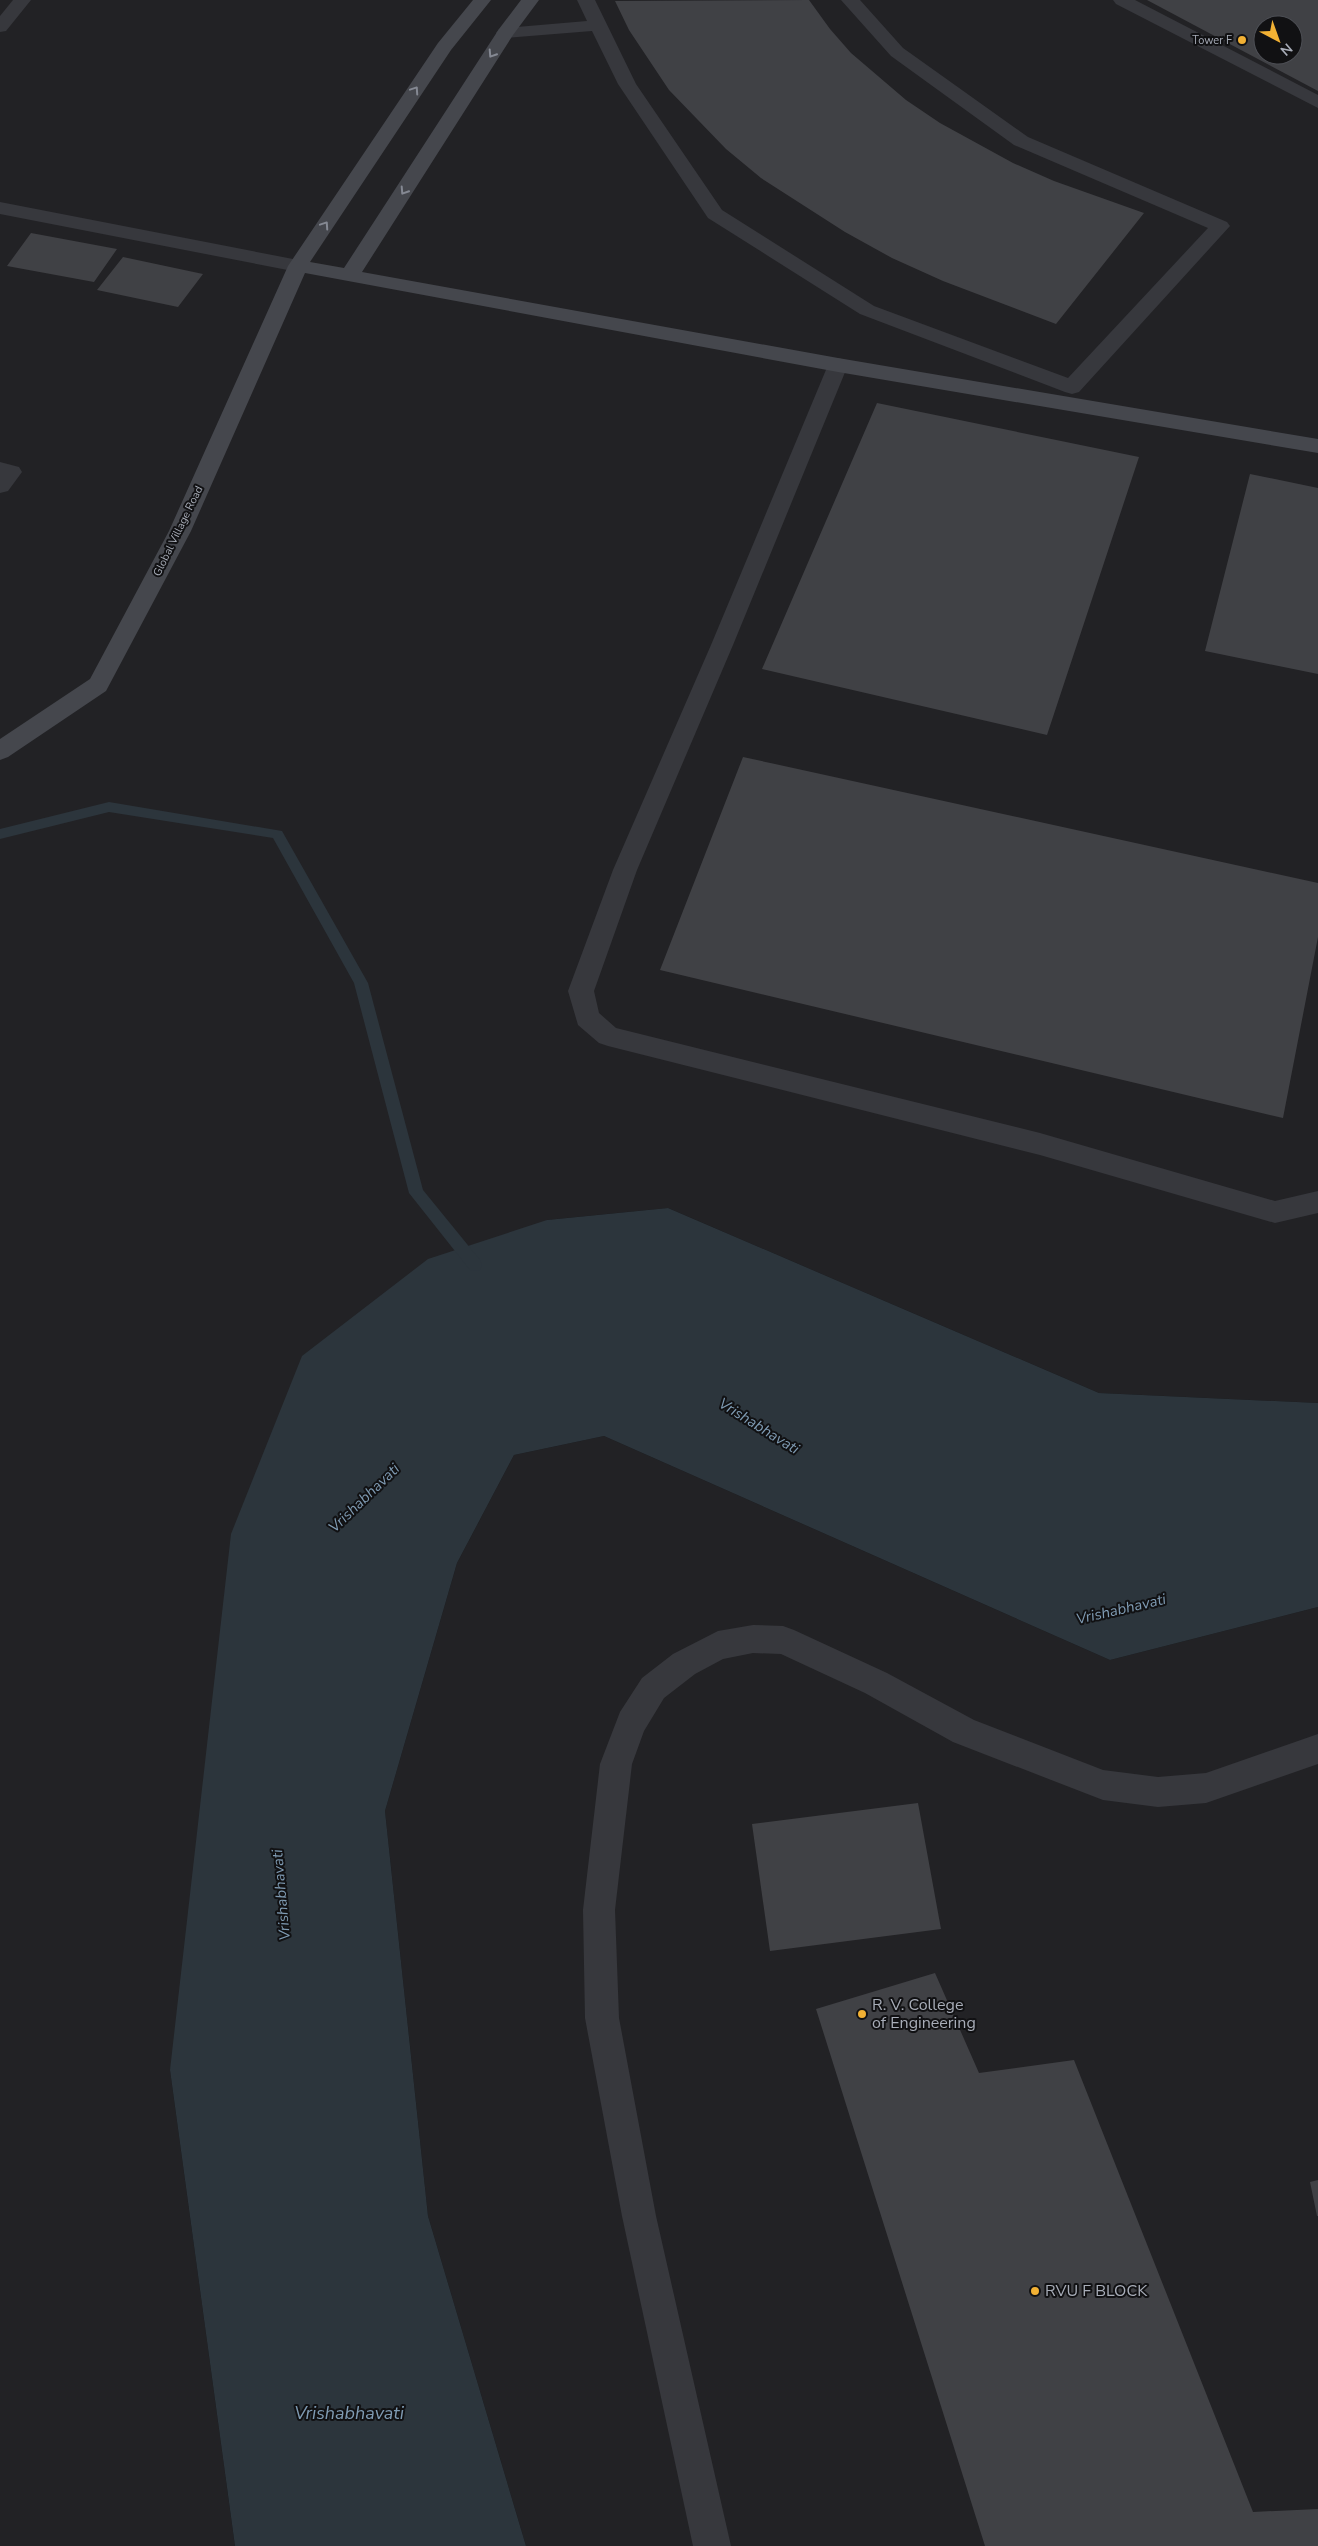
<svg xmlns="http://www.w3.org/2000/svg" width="1318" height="2546" font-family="'Nunito Sans',sans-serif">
<rect width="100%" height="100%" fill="#161618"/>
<!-- built -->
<path fill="#222225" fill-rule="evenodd" d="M0 0H1318V1403L1099 1393 668 1208 547 1220 170 2070 235 2546H0ZM1263 25H1293V55H1263Z
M604 1436 1110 1660 1318 1607V2546H526L428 2216 385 1811 457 1563 514 1455Z"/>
<!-- water -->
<path fill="#2c353c" d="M668 1208 1099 1393 1318 1403V1607L1110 1660 604 1436 514 1455 457 1563 385 1811 428 2216 526 2546H235L170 2070 231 1534 302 1356 428 1259 547 1220Z"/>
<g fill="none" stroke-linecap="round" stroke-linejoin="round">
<!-- stream -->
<path fill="#2c353c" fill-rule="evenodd" d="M109 802 282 831 368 983 423 1190 480 1260 482 1265 480 1270 475 1271 470 1270 409 1193 354 983 273 838 109 812 0 839V829Z"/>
</g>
<!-- building -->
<path fill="#404145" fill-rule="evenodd" d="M809 0 830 29 851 53 906 100 940 123 1013 163 1054 181 1144 213 1056 324 943 281 892 258 845 232 761 178 726 149 669 90 629 30 615 1Z
M1147 0H1318V91ZM1263 25H1293V55H1263Z
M31 233 117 249 94 282 7 266Z
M123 257 203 274 178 307 97 290Z
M877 403 1139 457 1047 735 762 669Z
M1250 474 1318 488V674L1205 651Z
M743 757 1318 883V937L1283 1118 660 970Z
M918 1803 941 1929 770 1951 752 1824Z
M935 1973 979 2073 1074 2060 1253 2512 1318 2509V2546H985L816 2009Z
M1318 2180V2216H1317L1310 2182Z"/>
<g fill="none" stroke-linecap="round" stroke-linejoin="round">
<!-- lane -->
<path fill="#37383d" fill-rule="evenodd" d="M13 0H31L6 31 0 32V16Z
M577 0H595L636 84 722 210 874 306 1068 378 1208 228 1014 145 891 56 841 0H860L903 48 1028 137 1227 222 1230 226 1079 392 1072 394 1065 392 860 314 708 218 618 84 592 31 505 38 499 37 496 33 499 29 505 28 587 21Z
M1113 0H1135L1318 95V108L1116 4Z
M0 202 298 260 305 262 308 266 305 270 298 272 0 214Z
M838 358 845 360 848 365 733 645 637 870 594 991 599 1013 616 1028 1040 1133 1275 1201 1318 1191V1213L1275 1223 1040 1155 608 1046 599 1043 578 1025 568 991 613 870 711 645 828 365 831 360Z
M0 462 19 467 22 472 8 491 0 493Z
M753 1625 783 1626 794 1630 887 1673 974 1720 1103 1770 1158 1777 1206 1773 1318 1734V1764L1206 1803 1158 1807 1103 1800 953 1742 865 1693 781 1654 753 1653 723 1659 695 1674 664 1698 644 1731 632 1764 615 1910 619 2018 656 2216 731 2546H693L622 2216 585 2018 583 1910 600 1764 620 1712 642 1678 673 1654 718 1631Z"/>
<!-- secondary -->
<path fill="#45474d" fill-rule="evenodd" d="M473 0H491L451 50 310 262 344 268 499 29 521 0H539L513 35 362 272 838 358 1318 439V453L838 372 305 273 191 531 106 691 8 757 0 760V739L90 679 169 531 288 266 438 43Z"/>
</g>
<!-- one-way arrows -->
<defs><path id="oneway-chevron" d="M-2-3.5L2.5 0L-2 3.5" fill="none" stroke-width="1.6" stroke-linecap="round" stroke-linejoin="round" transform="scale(1.25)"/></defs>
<g stroke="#858993">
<use href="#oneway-chevron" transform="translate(492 54) rotate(123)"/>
<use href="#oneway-chevron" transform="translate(415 90) rotate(-56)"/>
<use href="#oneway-chevron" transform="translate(404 191) rotate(123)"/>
<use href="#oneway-chevron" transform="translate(325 225) rotate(-56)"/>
</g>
<!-- markers -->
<g fill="#f2b134" stroke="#111113" stroke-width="2">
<circle cx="1242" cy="40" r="5"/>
<circle cx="862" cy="2014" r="5"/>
<circle cx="1035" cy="2291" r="5"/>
</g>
<g text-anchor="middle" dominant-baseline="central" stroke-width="4" stroke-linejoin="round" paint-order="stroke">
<!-- far-poi labels -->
<g font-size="11" fill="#a8adb8" stroke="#111113" text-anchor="end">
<text x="1232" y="40">Tower F</text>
</g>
<!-- far-street labels -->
<g font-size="11" fill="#a8adb8" stroke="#111113">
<text transform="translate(178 531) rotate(-64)">Global Village Road</text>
</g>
<!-- water labels -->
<g font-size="15" font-style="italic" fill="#7f9bb3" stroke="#111113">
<text transform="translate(759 1426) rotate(32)">Vrishabhavati</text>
<text transform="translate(364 1498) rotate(-44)">Vrishabhavati</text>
<text transform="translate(1121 1609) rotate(-13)">Vrishabhavati</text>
<text transform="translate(281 1895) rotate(-95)">Vrishabhavati</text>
</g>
<!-- near-poi labels -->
<g font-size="16" fill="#a8adb8" stroke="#111113" text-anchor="start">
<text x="872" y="2005">R. V. College<tspan x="872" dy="18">of Engineering</tspan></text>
<text x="1045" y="2291">RVU F BLOCK</text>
</g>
<!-- near-water labels -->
<g font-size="18" font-style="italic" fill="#7f9bb3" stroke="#111113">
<text x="349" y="2413">Vrishabhavati</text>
</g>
</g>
<!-- north arrow -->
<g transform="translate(1278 40) rotate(139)"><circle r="24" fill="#111113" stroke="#4d4f55"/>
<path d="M0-4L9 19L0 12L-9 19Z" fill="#f2b134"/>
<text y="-8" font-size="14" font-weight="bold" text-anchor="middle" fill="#a8adb8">N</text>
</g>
</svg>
